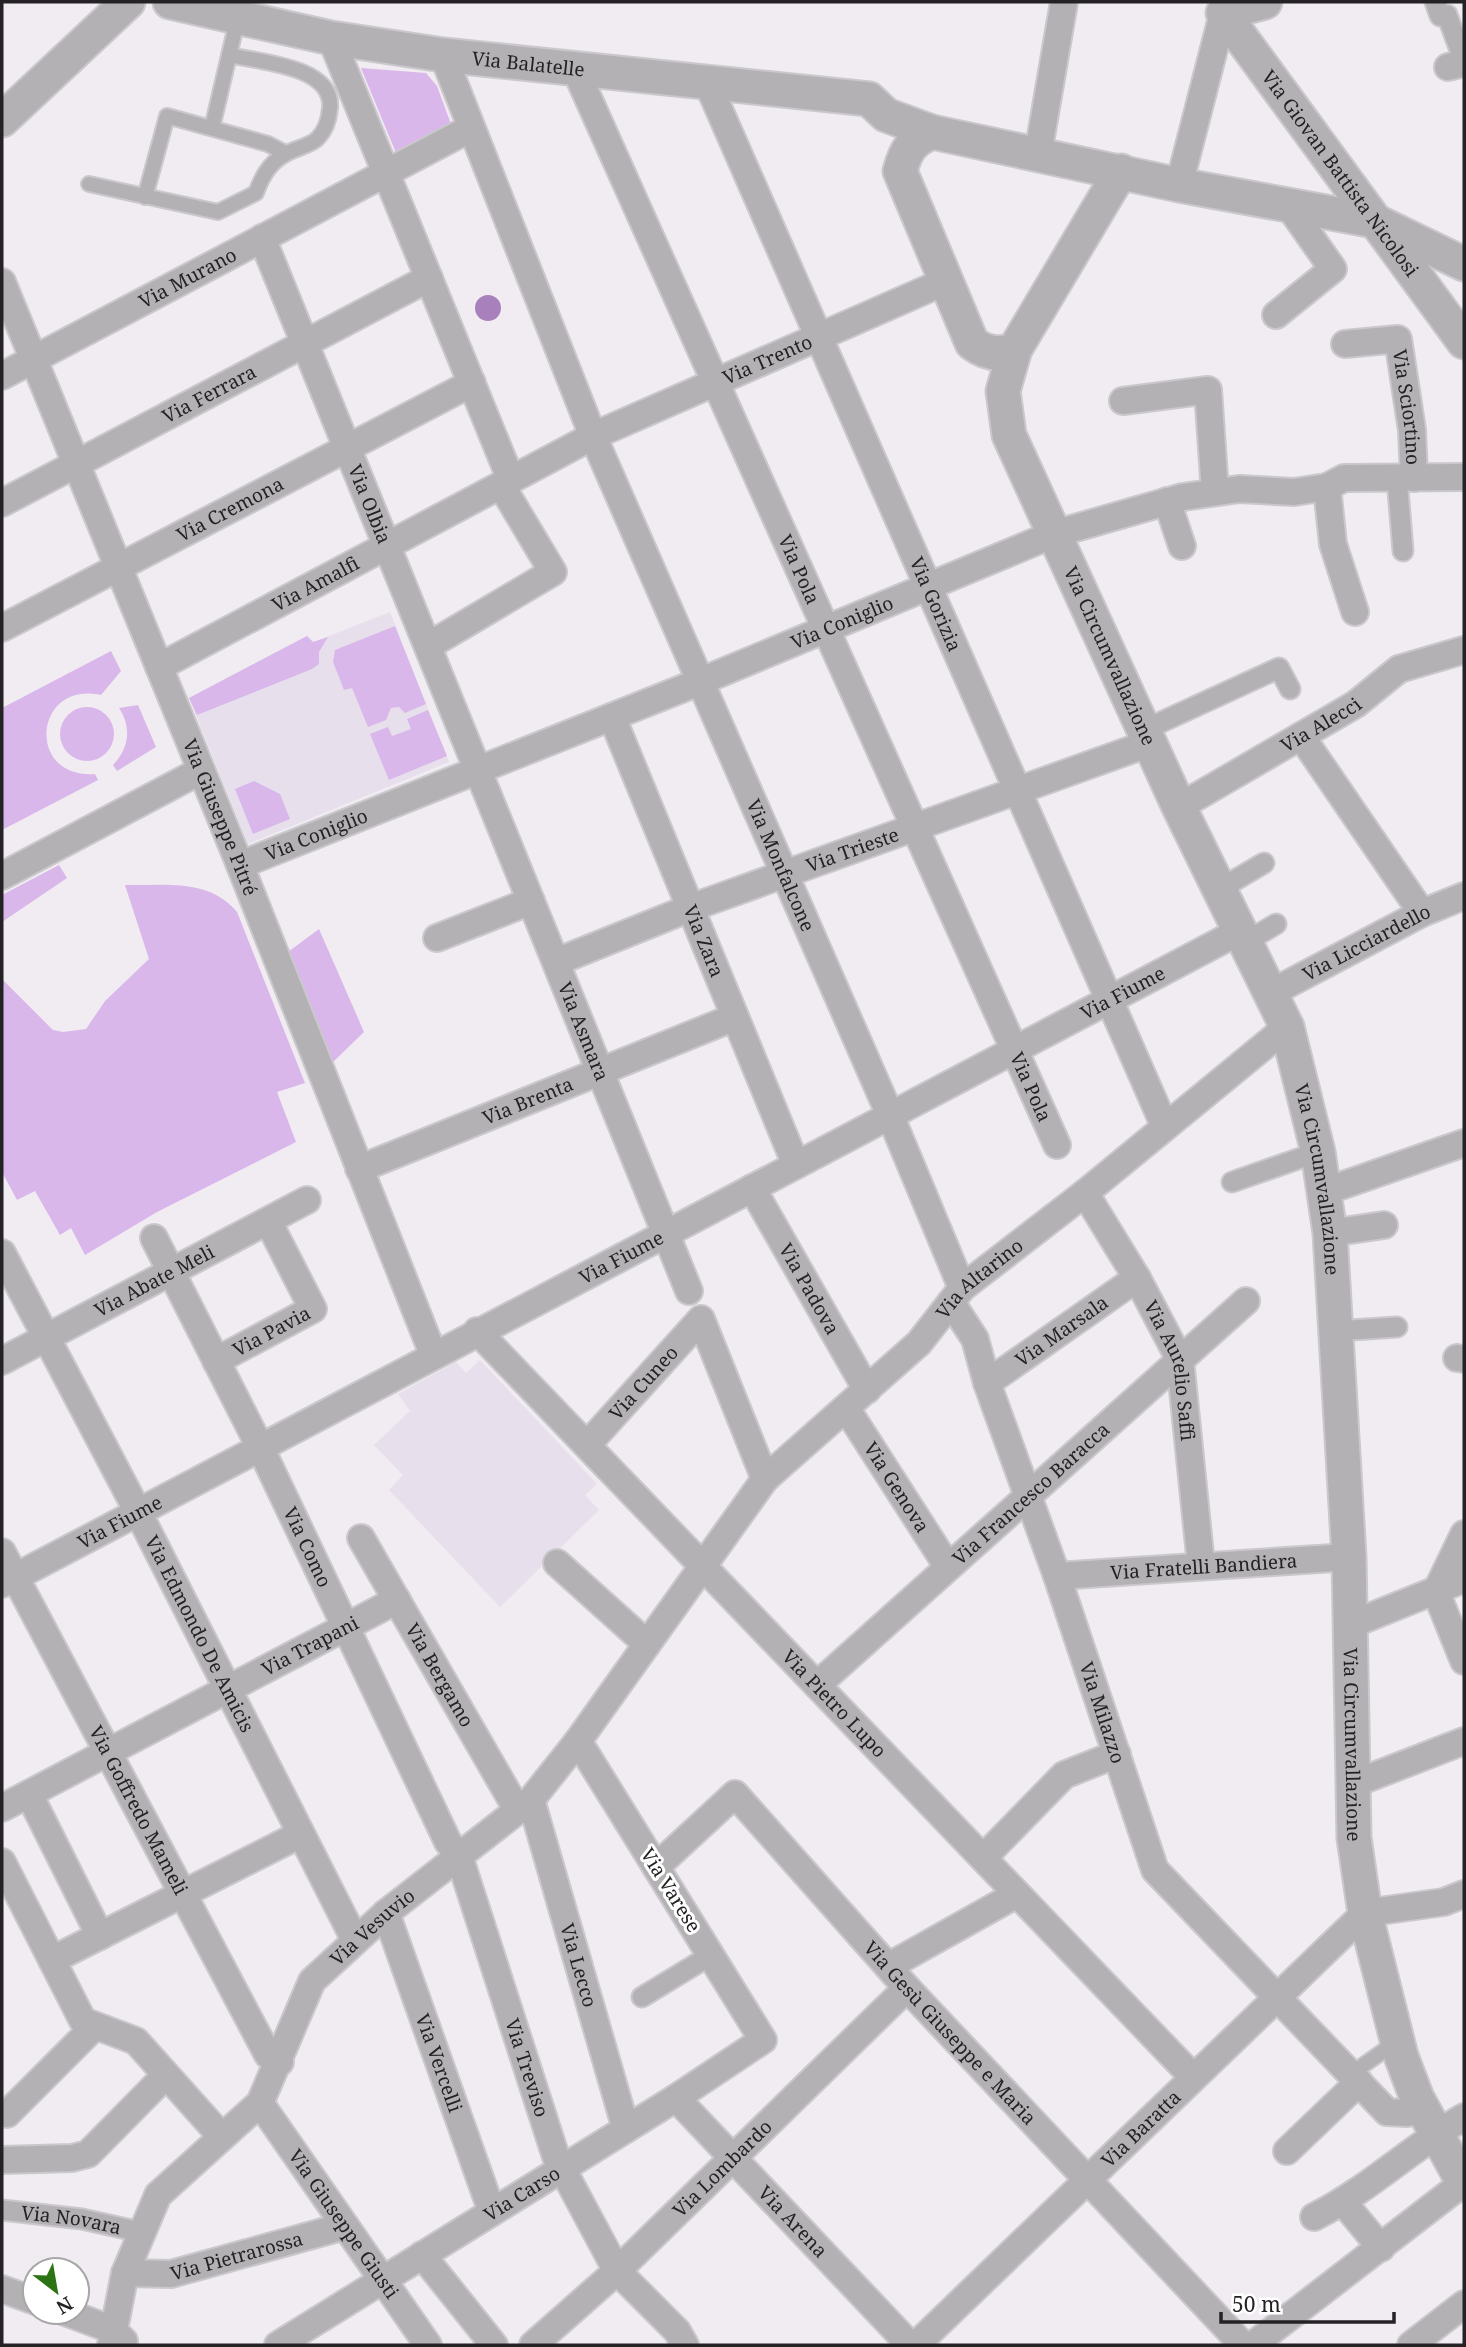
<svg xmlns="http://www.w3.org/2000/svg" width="1466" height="2347" font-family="'Noto Serif',serif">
<rect width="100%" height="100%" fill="#f0ecf2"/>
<!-- built -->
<path fill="#e7dfec" d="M390 612 449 762 248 844 189 698 307 636 314 642Z
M480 1360 597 1484 585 1495 599 1510 500 1607 389 1490 403 1475 374 1445 410 1411 398 1394 456 1362 466 1373Z"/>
<!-- green -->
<path fill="#d9b7eb" d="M361 68 426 73 437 86 451 124 396 153Z
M395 626 426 704 405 713 399 707 391 708 386 720 368 727 352 688 344 690 333 662 335 650Z
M307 636 313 642 328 637 319 652V664L312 669 197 715 189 698Z
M111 651 121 671 101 695C34 680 25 779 95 774L98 780 2 830V708Z
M138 705 156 747 117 771 113 765C129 748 132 728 119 708Z
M60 734a27 27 0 1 1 54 0a27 27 0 1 1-54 0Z
M428 710 447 756 389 780 370 734 388 727 392 736 411 729 407 719Z
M254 781 280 794 290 819 253 834 235 789Z
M59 865 67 878 2 922V895Z
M125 885C166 886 208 878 237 912L305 1083 277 1092 296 1142 157 1212 85 1255 71 1228 60 1235 35 1191 17 1200 2 1172V979L53 1030 63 1032 86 1029 105 1001 149 959Z
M319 929 364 1032 332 1063 288 952Z"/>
<!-- water -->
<path fill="#a780bc" d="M475 308a13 13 0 1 1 26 0a13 13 0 1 1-26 0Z"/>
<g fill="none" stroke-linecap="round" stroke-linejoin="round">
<defs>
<path id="service" d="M212 128 238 17
M89 184 218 212 256 193C263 173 273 158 294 150 301 147 313 144 318 138 326 130 329 119 330 108 334 66 259 62 229 55
M145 197 167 116 268 144 285 153
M1351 2074 1396 2042"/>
<g id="pedestrian">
<path d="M1435 2 1440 16 1447 15 1464 61"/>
<path d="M1397 478 1403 551"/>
<path d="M1144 730 1279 668 1290 689"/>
<path d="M1220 889 1264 863"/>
<path d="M1246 942 1276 924"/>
<path d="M1232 1182 1318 1152"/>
<path d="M1336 1331 1397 1327"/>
<path d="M642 1997 711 1955"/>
<path id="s1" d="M2 2210 82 2219 140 2232"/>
</g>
<g id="minor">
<path d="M331 38 511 480"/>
<path id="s2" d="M443 55 593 436 890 1115 962 1288"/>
<path d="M1448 67 1464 63"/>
<path id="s3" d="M576 71 1057 1145"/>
<path id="s4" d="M707 82 1165 1127"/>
<path d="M1038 154 1064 2"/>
<path d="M1179 185 1226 2"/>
<path id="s5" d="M262 238 689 1291"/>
<path id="s6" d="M2 282 240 865 433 1354"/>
<path d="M1276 315 1333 269 1288 205"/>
<path id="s7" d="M1345 344 1398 339 1412 430 1414 478"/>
<path id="s8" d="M2 376 471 128"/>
<path d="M1123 401 1208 390 1215 492"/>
<path d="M1327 487 1333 544 1355 612"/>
<path d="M1167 501 1182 546"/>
<path id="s9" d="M2 503 429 278"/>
<path id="s10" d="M2 628 472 383"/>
<path d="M428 646 553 572 501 485"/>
<path id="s11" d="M159 667 593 436 946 281"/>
<path id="s12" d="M612 717 796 1165"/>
<path d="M1301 736 1422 913"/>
<path id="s13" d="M1179 807 1356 704 1399 669 1464 650"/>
<path id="s14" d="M240 865 699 682 1054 534 1183 497 1239 489 1294 492 1327 487 1344 478 1464 477"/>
<path d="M2 876 200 771"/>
<path d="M437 938 531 901"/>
<path id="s15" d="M556 962 690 908 1150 743"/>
<path id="s16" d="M1271 993 1422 913 1464 896"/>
<path id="s17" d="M359 1169 735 1017"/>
<path id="s18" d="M752 1188 867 1390"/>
<path d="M1326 1191 1464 1143"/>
<path id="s19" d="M1085 1193 1137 1278 1180 1360 1201 1565"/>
<path d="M1330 1233 1384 1225"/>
<path id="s20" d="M154 1238 261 1449 448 1842 459 1856 556 2157 617 2271 677 2331 685 2345"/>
<path id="s21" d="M2 1253 138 1512 355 1940"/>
<path id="s22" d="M951 1302 975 1339 987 1383 1057 1576 1155 1870 1387 2112 1407 2113 1417 2098"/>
<path id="s23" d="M477 1331 1193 2077"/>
<path d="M1457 1358 1464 1359"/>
<path id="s24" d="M2 1361 307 1200"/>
<path id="s25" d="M216 1361 313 1309 268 1221"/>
<path id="s26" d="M987 1383 1137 1278"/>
<path id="s27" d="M846 1408 948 1567"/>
<path id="s28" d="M587 1445 701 1319 765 1479"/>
<path id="s29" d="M361 1538 518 1811"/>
<path id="s30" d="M2 1552 268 2055 280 2062"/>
<path d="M557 1563 647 1644"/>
<path id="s31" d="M1057 1576 1349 1557"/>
<path id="s32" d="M2 1584 1240 931"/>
<path d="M1436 1592 1464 1661"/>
<path d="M1436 1592 1464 1534"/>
<path d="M1350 1625 1464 1579"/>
<path id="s33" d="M817 1685 1246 1301"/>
<path d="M1353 1784 1464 1741"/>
<path d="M29 1794 100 1936"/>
<path id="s34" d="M531 1800 626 2129"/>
<path id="s35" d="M2 1808 397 1600"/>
<path d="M983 1858 1064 1775 1117 1754"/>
<path d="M2 1862 83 2021 136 2041 222 2137"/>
<path id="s36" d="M656 1867 735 1794 907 1988 1243 2345"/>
<path id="s37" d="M386 1913 492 2212"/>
<path d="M52 1960 301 1834"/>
<path d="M889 1966 1017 1894"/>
<path id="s38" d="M676 2098 910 2345"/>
<path id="s39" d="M260 2103 428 2345"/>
<path d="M7 2114 95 2026"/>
<path d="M1287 2151 1359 2082"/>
<path d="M2 2160 72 2158 88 2154 166 2075"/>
<path d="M1343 2202 1381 2248"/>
<path d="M1314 2217C1368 2190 1412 2147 1464 2117"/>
<path d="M422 2255 494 2345"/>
<path id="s40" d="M125 2273 171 2274 345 2226"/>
<path d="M2 2289 35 2301"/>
<path d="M65 2312 113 2330 124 2341"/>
<path id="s41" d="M111 2345 125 2273 158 2195 260 2103 312 1981 386 1913 531 1800 578 1741 765 1479 919 1343 962 1288 1085 1193 1287 1027"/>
<path id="s42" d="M278 2345 676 2098 763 2040 578 1741"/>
<path id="s43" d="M533 2345 617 2271 907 1988"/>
<path id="s44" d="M916 2345 1365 1913 1444 1902 1464 1894"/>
<path d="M1253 2345 1463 2183"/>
<path d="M1411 2345 1464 2304"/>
</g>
<g id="tertiary">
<path id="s45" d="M170 2 331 38 443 55 869 99 886 115 932 132 1179 185 1375 221 1464 264"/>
<path id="s46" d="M1265 2 1223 13 1464 342"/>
<path d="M2 120 128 2"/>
<path d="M932 132C912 141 906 149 900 171L972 343C985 353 999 356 1015 349L1121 171"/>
<path id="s47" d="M1015 349 1003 391 1009 435 1179 807 1287 1027 1318 1152 1330 1233 1349 1557 1354 1838 1365 1913 1401 2056 1417 2098 1464 2184"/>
</g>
</defs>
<!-- service casing -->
<use href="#service" stroke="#cbc8cd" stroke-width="18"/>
<!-- pedestrian casing -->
<use href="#pedestrian" stroke="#cbc8cd" stroke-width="23"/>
<!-- minor casing -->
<use href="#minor" stroke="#cbc8cd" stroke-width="30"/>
<!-- tertiary casing -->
<use href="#tertiary" stroke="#cbc8cd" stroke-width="37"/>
<!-- service -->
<use href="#service" stroke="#b3b1b3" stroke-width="14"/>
<!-- pedestrian -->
<use href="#pedestrian" stroke="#b3b1b3" stroke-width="19"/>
<!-- minor -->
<use href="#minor" stroke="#b3b1b3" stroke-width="26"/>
<!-- tertiary -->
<use href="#tertiary" stroke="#b3b1b3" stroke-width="33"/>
</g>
<g text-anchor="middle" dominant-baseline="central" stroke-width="6" stroke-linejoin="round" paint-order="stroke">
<!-- street labels -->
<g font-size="19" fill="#242224" stroke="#fff">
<text stroke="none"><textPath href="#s45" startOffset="364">Via Balatelle</textPath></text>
<text stroke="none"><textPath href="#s46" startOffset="242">Via Giovan Battista Nicolosi</textPath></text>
<text stroke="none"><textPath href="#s8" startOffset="210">Via Murano</textPath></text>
<text stroke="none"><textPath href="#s11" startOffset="682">Via Trento</textPath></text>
<text stroke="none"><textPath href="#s9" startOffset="234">Via Ferrara</textPath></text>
<text stroke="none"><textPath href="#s7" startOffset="122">Via Sciortino</textPath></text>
<text stroke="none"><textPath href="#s5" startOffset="287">Via Olbia</textPath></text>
<text stroke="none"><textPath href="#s10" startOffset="257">Via Cremona</textPath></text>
<text stroke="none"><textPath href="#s3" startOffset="546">Via Pola</textPath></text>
<text stroke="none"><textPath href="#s11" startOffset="177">Via Amalfi</textPath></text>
<text stroke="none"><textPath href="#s4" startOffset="570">Via Gorizia</textPath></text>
<text stroke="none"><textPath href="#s14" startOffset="649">Via Coniglio</textPath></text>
<text stroke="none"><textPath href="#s47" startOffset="331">Via Circumvallazione</textPath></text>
<text stroke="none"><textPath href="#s13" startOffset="164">Via Alecci</textPath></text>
<text stroke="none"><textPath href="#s6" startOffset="578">Via Giuseppe Pitré</textPath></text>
<text stroke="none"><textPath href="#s14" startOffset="82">Via Coniglio</textPath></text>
<text stroke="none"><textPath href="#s15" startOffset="317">Via Trieste</textPath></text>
<text stroke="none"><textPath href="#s2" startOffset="878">Via Monfalcone</textPath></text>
<text stroke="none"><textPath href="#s12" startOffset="242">Via Zara</textPath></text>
<text stroke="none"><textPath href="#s16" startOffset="108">Via Licciardello</textPath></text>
<text stroke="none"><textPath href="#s32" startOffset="1267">Via Fiume</textPath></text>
<text stroke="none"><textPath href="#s5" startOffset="856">Via Asmara</textPath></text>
<text stroke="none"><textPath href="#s3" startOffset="1113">Via Pola</textPath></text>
<text stroke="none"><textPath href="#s17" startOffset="182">Via Brenta</textPath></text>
<text stroke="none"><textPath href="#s47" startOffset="898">Via Circumvallazione</textPath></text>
<text stroke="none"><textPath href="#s32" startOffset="700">Via Fiume</textPath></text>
<text stroke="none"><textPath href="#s24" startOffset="172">Via Abate Meli</textPath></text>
<text stroke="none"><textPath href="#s41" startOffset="1404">Via Altarino</textPath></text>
<text stroke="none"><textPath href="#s18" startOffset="116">Via Padova</textPath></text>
<text stroke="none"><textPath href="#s26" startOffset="91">Via Marsala</textPath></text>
<text stroke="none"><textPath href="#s25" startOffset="63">Via Pavia</textPath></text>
<text stroke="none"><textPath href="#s19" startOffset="200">Via Aurelio Saffi</textPath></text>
<text stroke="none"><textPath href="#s28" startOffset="84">Via Cuneo</textPath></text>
<text stroke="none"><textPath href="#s27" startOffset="94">Via Genova</textPath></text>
<text stroke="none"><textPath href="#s33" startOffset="287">Via Francesco Baracca</textPath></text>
<text stroke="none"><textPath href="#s32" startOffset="133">Via Fiume</textPath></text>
<text stroke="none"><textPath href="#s20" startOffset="345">Via Como</textPath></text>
<text stroke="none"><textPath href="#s31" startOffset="147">Via Fratelli Bandiera</textPath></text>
<text stroke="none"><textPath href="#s21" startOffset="429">Via Edmondo De Amicis</textPath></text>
<text stroke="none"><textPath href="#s35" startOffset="348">Via Trapani</textPath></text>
<text stroke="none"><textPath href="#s29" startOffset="158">Via Bergamo</textPath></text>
<text stroke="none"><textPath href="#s23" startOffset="516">Via Pietro Lupo</textPath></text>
<text stroke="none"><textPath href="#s22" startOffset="439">Via Milazzo</textPath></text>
<text stroke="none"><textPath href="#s47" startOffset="1465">Via Circumvallazione</textPath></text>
<text stroke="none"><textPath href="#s30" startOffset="292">Via Goffredo Mameli</textPath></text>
<text transform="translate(671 1890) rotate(58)">Via Varese</text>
<text stroke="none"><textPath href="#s41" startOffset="509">Via Vesuvio</textPath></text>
<text stroke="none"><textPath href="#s34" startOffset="172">Via Lecco</textPath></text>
<text stroke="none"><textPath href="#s36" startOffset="429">Via Gesù Giuseppe e Maria</textPath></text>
<text stroke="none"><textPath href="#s37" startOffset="159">Via Vercelli</textPath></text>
<text stroke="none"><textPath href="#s20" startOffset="912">Via Treviso</textPath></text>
<text stroke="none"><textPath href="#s44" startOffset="312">Via Baratta</textPath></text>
<text stroke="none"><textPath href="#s43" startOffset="259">Via Lombardo</textPath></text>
<text stroke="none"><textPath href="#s42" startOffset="287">Via Carso</textPath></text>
<text stroke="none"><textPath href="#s1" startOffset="70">Via Novara</textPath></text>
<text stroke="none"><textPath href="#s38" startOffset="170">Via Arena</textPath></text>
<text stroke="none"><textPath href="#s39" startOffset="147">Via Giuseppe Giusti</textPath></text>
<text stroke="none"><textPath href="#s40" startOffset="114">Via Pietrarossa</textPath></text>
</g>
</g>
<!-- border -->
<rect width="1466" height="2347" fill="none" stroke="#242224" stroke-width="7"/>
<!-- north arrow -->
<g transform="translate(56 2291) rotate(149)"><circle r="33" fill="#ffffff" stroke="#a7a7a7" stroke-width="2"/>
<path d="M0-5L12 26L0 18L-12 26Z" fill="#2c7315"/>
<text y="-10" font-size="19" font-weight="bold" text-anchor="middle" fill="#242224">N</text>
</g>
<!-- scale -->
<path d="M1221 2312v10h173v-10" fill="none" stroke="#242224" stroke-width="3.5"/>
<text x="1232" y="2312" font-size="21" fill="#242224" stroke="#ffffff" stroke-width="5" paint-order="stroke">50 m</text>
</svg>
